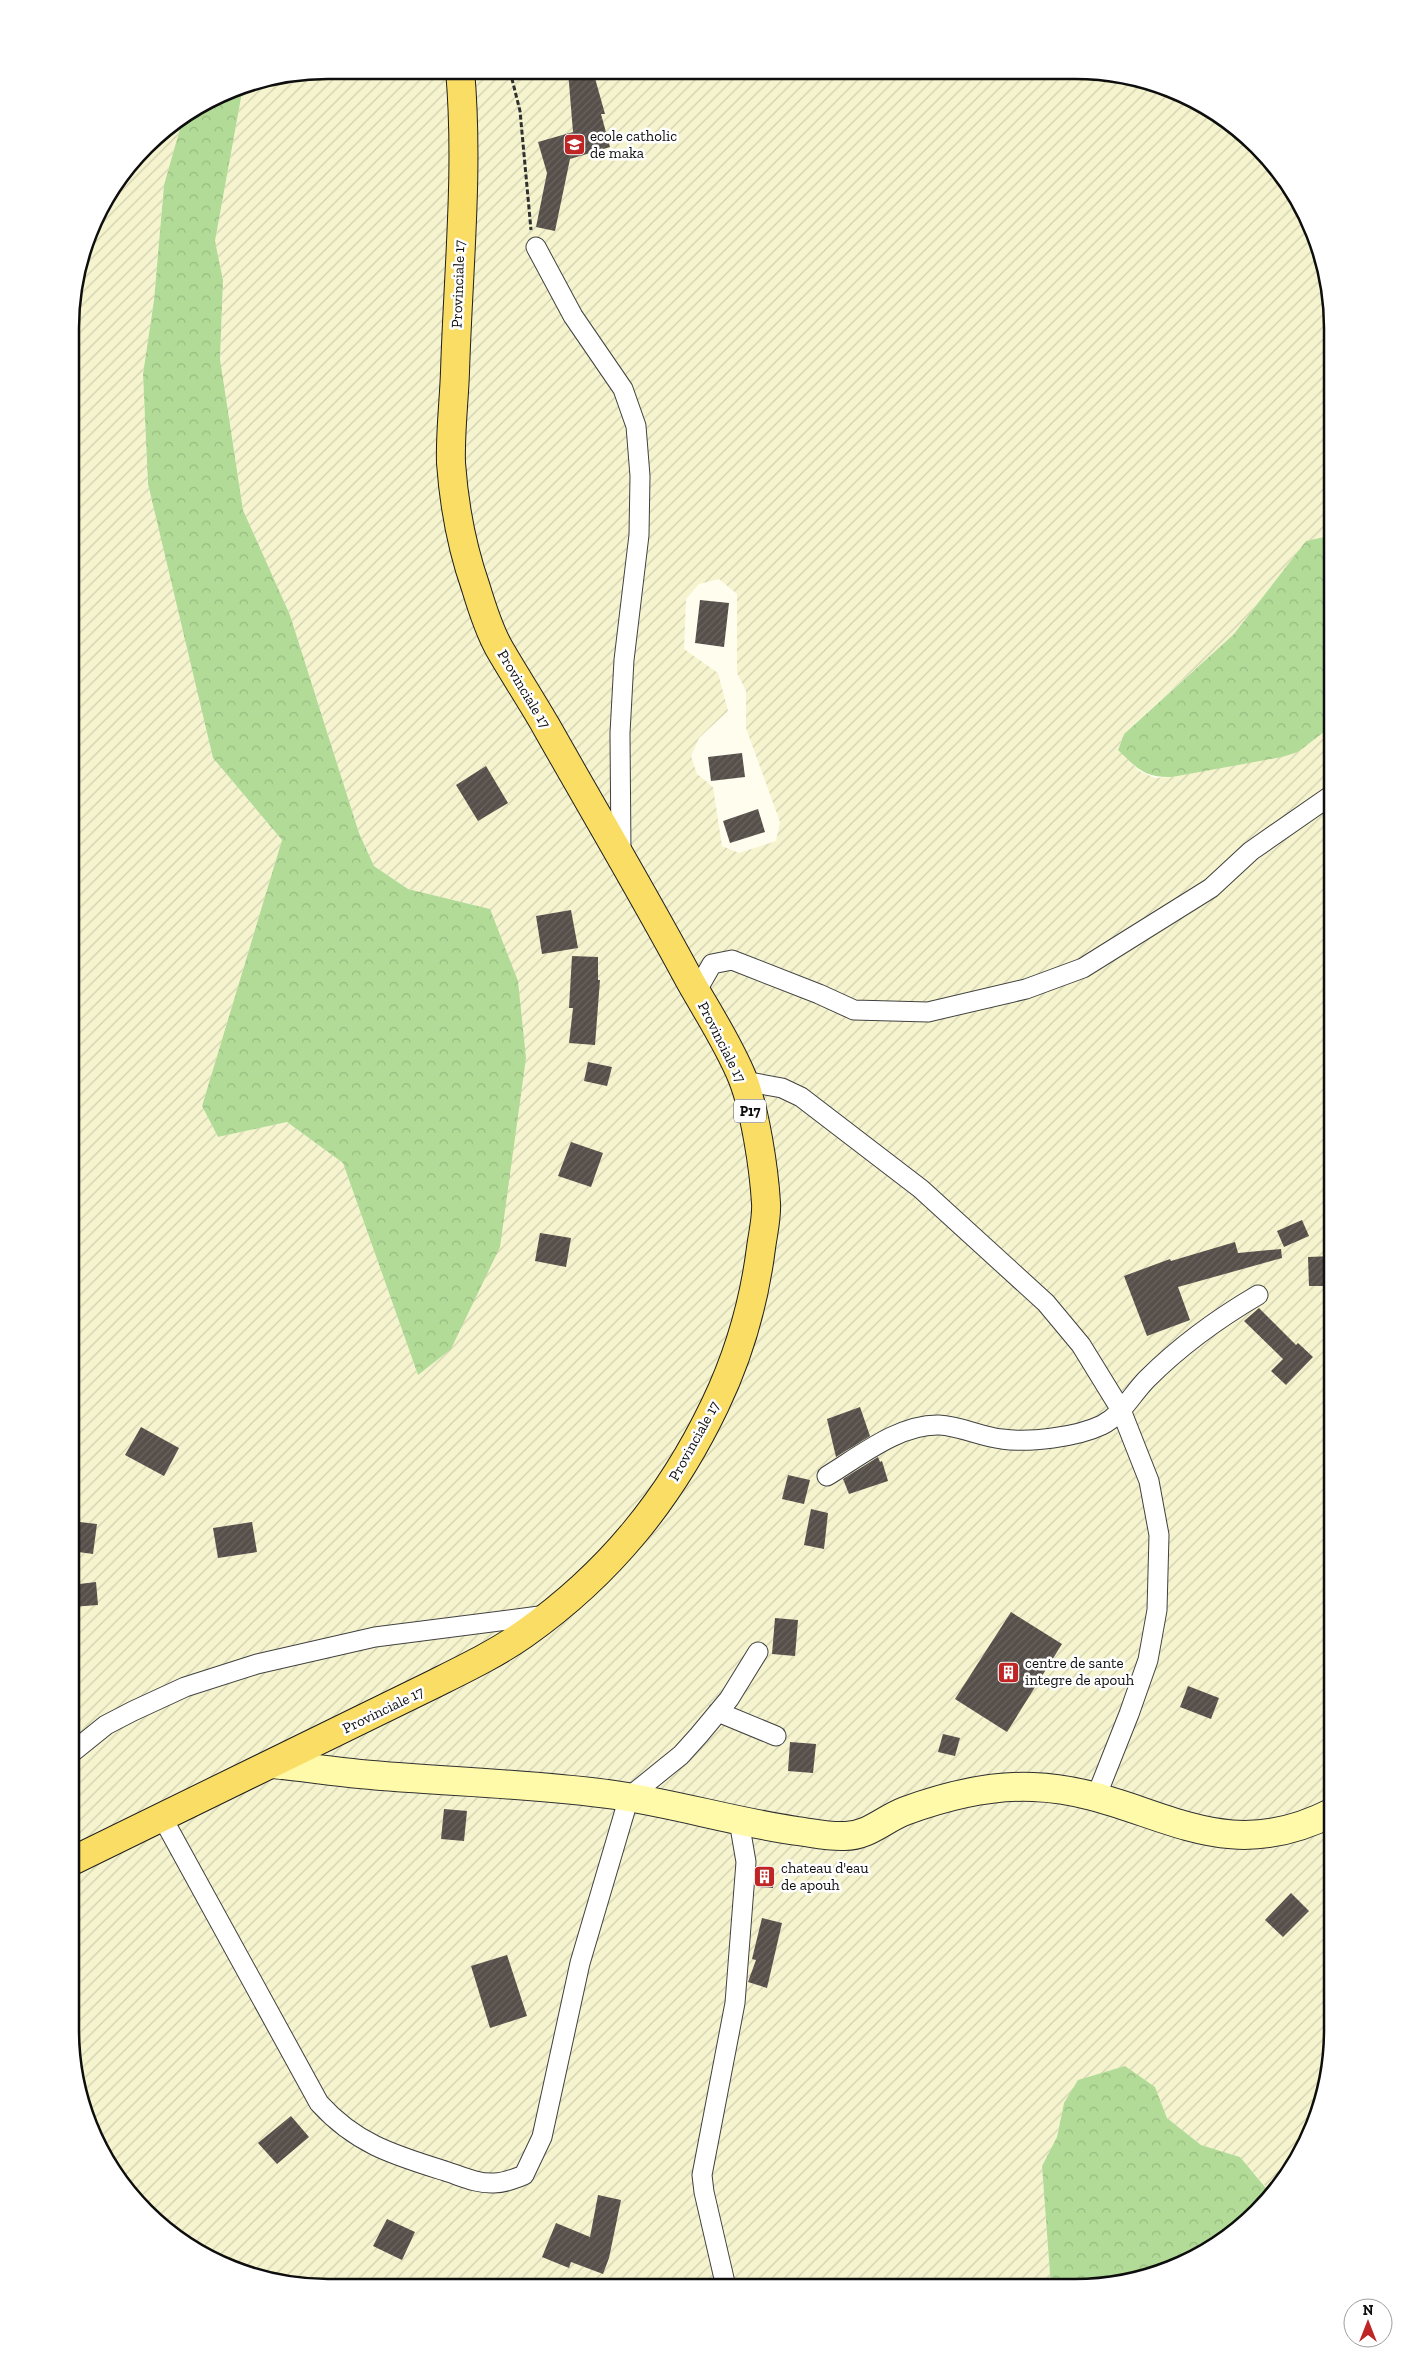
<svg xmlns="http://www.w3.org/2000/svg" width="1403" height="2358" font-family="'Zilla Slab',serif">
<defs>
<pattern id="farmland-furrows" width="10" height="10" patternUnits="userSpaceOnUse" patternTransform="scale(1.25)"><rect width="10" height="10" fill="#f5f4ce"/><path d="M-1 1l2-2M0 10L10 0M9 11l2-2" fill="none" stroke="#d1d0b0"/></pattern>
<pattern id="forest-crowns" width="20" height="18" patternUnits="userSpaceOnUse" patternTransform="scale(1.25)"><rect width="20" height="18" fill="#b2db97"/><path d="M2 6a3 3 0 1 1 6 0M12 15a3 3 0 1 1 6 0" fill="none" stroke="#98bb81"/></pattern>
<pattern id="building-hatch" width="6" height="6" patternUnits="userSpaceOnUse" patternTransform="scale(1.25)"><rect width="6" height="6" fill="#564f4a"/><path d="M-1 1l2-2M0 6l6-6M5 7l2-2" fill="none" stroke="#696460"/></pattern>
</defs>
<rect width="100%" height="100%" fill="#fffdee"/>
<!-- farmland -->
<path fill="url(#farmland-furrows)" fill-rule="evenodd" d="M328 70 1109 72 1174 90 1232 123 1280 171 1313 229 1333 328V535L1306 541 1234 634 1134 724 1124 734 1118 749 1139 771 1155 778 1172 777 1298 752 1333 725 1332 2047 1319 2113 1280 2187 1261 2206 1266 2187 1240 2157 1201 2145 1167 2118 1155 2087 1064 2103 1057 2137 1042 2166 1051 2288 294 2286 229 2268 171 2235 123 2187 90 2129 70 2030 72 294 97 214 158 134 183 118 164 185 154 300 143 374 148 484 213 758 282 840 202 1106 218 1137 287 1122 343 1163 418 1375 490 909 408 889 374 866 359 833 290 615 243 510 220 359 223 280 215 241 243 87ZM719 579 737 594V673L746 691V728L780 822 776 841 739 853 722 846 713 787 697 774 691 756 699 738 728 711 718 673 684 649 686 599 699 584Z"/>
<!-- forest -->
<path fill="url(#forest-crowns)" d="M243 87 215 241 223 280 220 359 243 510 290 615 359 833 374 866 408 889 490 909 518 981 526 1058 500 1247 451 1349 418 1375 343 1163 287 1122 218 1137 202 1106 282 840 213 758 148 484 143 374 154 300 164 185 183 118 229 90Z
M1333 535V725L1298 752 1282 757 1172 777C1144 778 1137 768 1118 750L1124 734 1234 634 1306 541Z
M1125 2066 1155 2087 1167 2118 1201 2145 1240 2157 1266 2188 1261 2206 1232 2235 1174 2268 1075 2288H1051L1042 2166 1057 2137 1064 2103 1078 2080Z"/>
<!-- building -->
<path fill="url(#building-hatch)" d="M568 71H593L605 114H601L610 147 570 159 555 231 536 227 547 173 538 142 573 132Z
M700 600 729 603 724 647 695 643Z
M742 753 745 777 711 781 708 757Z
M486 766 508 803 478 821 456 785Z
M758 809 765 832 730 843 723 821Z
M571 910 578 948 542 954 536 916Z
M572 956 598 957V980H600L595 1045 569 1043 573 1008H569Z
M588 1062 612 1067 607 1086 584 1081Z
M571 1142 603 1153 591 1187 558 1176Z
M1302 1220 1309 1236 1284 1247 1277 1231Z
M540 1233 571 1238 566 1267 535 1261Z
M1235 1242 1238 1253 1281 1249 1282 1258 1178 1287 1190 1320 1147 1336 1124 1276 1170 1259 1171 1261Z
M1333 1256V1286H1309L1308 1257Z
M1259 1308 1296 1345 1298 1343 1313 1357 1286 1385 1271 1371 1283 1359 1244 1321Z
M860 1407 870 1436 836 1457 827 1419Z
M141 1427 179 1448 164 1476 125 1455Z
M878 1457 880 1462 882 1461 888 1481 849 1494 843 1479Z
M788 1475 810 1480 804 1504 782 1499Z
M811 1509 828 1513 824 1549 804 1545Z
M71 1521 97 1524 93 1554 71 1551Z
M252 1522 257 1552 218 1558 213 1528Z
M96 1582 98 1605 71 1607V1585Z
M1011 1612 1062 1644 1007 1732 955 1699Z
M775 1618 798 1620 795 1656 772 1654Z
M1188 1686 1219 1698 1211 1719 1180 1707Z
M943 1734 960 1738 955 1756 938 1752Z
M790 1742 816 1744 813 1773 788 1771Z
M444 1809 467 1811 464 1841 441 1839Z
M758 1866 774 1867 773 1888 757 1887Z
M1291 1893 1309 1911 1283 1937 1265 1920Z
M762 1918 782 1923 767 1988 748 1982 756 1960 752 1959Z
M507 1955 527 2016 490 2028 471 1966Z
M291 2116 309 2137 277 2164 258 2143Z
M598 2195 621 2200 609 2258 603 2274 571 2262 569 2268 542 2257 556 2223 590 2237Z
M387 2219 415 2232 402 2260 373 2246Z"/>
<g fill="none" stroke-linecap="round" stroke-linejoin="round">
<defs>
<path id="street" d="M536 247 573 316 623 389 636 426 640 476 639 535 624 660 620 733 621 853
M696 992 712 964 732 960 819 994 854 1010 928 1012 1026 989 1083 968 1211 888 1251 851 1333 794
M744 1081 782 1088 801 1097 921 1189 1046 1303 1081 1345 1121 1410 1149 1481 1159 1535 1157 1610 1148 1660 1129 1714 1096 1797
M827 1476C860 1456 899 1424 939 1425 961 1426 981 1437 1002 1439 1029 1443 1077 1437 1102 1425 1122 1415 1132 1394 1147 1379 1180 1346 1217 1319 1258 1295
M718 1712 776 1736
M70 1754 106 1725 133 1711 185 1687 257 1664 375 1637 547 1615
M162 1817 319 2103C356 2144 394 2155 445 2171 461 2176 477 2184 494 2183 504 2183 514 2179 524 2175L542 2137 580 1963 629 1797 681 1755 699 1735 729 1699 758 1652
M726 2287 704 2192 702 2175 735 2003 746 1862 739 1821"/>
<path id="secondary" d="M273 1764C302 1767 331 1771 360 1774 444 1782 530 1783 615 1795 676 1804 735 1822 797 1831 813 1833 829 1837 845 1836 868 1836 884 1819 905 1811 946 1796 989 1785 1033 1787 1147 1791 1212 1874 1333 1812"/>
<path id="primary" d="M70 1862 436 1683C466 1668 497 1653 524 1634 609 1574 670 1499 715 1405 739 1355 754 1303 761 1248 763 1233 767 1217 766 1203 764 1169 755 1109 742 1077 728 1043 708 1013 690 981 644 895 594 811 546 726 531 700 514 674 499 648 489 630 482 608 476 588 462 548 454 505 451 463 450 433 454 402 455 372 458 272 469 170 460 70"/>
</defs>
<!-- street casing -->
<use href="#street" stroke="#414141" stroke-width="21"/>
<!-- secondary casing -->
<use href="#secondary" stroke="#303030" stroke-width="30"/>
<!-- primary casing -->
<use href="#primary" stroke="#1f1f1f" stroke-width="30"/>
<!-- path -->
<path stroke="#303030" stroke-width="3" stroke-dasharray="5 2.5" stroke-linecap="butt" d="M510 71 520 111 531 230"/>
<!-- street -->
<use href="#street" stroke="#fff" stroke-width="19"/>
<!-- secondary -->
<use href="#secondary" stroke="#fffaa9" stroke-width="28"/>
<!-- primary -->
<use href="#primary" stroke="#f9dd64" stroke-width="28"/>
</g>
<!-- icons -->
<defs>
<symbol id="school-square" viewBox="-11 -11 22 22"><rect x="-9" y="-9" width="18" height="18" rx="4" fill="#bf2524" stroke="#fff"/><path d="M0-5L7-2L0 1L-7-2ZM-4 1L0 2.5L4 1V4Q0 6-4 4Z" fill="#fff"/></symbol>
<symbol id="building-square" viewBox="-11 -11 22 22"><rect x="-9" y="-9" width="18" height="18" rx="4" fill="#bf2524" stroke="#fff"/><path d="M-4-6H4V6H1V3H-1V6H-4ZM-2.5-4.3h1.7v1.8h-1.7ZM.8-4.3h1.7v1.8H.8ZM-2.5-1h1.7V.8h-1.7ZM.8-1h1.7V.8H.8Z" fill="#fff"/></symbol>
</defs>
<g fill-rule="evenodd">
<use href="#school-square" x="562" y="132" width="25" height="25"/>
<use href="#building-square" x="996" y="1660" width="25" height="25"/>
<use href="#building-square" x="752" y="1864" width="25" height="25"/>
</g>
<g text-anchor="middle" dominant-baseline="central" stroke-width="5" stroke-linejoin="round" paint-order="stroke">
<!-- shield labels -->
<rect fill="#fff" stroke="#565656" stroke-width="1" x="734" y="1099.5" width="32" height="23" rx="4"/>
<g font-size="14" font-weight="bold" fill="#0e0e0e">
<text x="750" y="1111">P17</text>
</g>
<!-- poi labels -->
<g font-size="15" fill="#0e0e0e" stroke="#fff" text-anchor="start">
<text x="590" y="136">ecole catholic<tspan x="590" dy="17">de maka</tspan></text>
<text x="1025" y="1663">centre de sante<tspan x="1025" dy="17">integre de apouh</tspan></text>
<text x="781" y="1868">chateau d'eau<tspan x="781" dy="17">de apouh</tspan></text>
</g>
<!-- street labels -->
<g font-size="15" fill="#0e0e0e" stroke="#fff">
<text transform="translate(458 284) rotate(-88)">Provinciale 17</text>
<text transform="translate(524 689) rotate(59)">Provinciale 17</text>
<text transform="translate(722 1042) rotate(63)">Provinciale 17</text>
<text transform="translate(694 1441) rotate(-61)">Provinciale 17</text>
<text transform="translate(383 1710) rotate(-26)">Provinciale 17</text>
</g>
</g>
<!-- crop -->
<path d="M0 0H1403V2358H0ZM328 79H1075A249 249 0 0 1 1324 328V2030A249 249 0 0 1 1075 2279H328A249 249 0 0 1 79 2030V328A249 249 0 0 1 328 79Z" fill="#fff" fill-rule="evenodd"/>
<path fill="none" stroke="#0e0e0e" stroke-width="2.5" d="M328 79H1075A249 249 0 0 1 1324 328V2030A249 249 0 0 1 1075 2279H328A249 249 0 0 1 79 2030V328A249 249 0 0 1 328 79Z"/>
<!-- north arrow -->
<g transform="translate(1368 2323)"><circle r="24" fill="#ffffff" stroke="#9f9f9f"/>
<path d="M0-4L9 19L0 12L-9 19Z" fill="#bf2524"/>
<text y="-8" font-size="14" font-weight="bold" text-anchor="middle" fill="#0e0e0e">N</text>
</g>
</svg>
